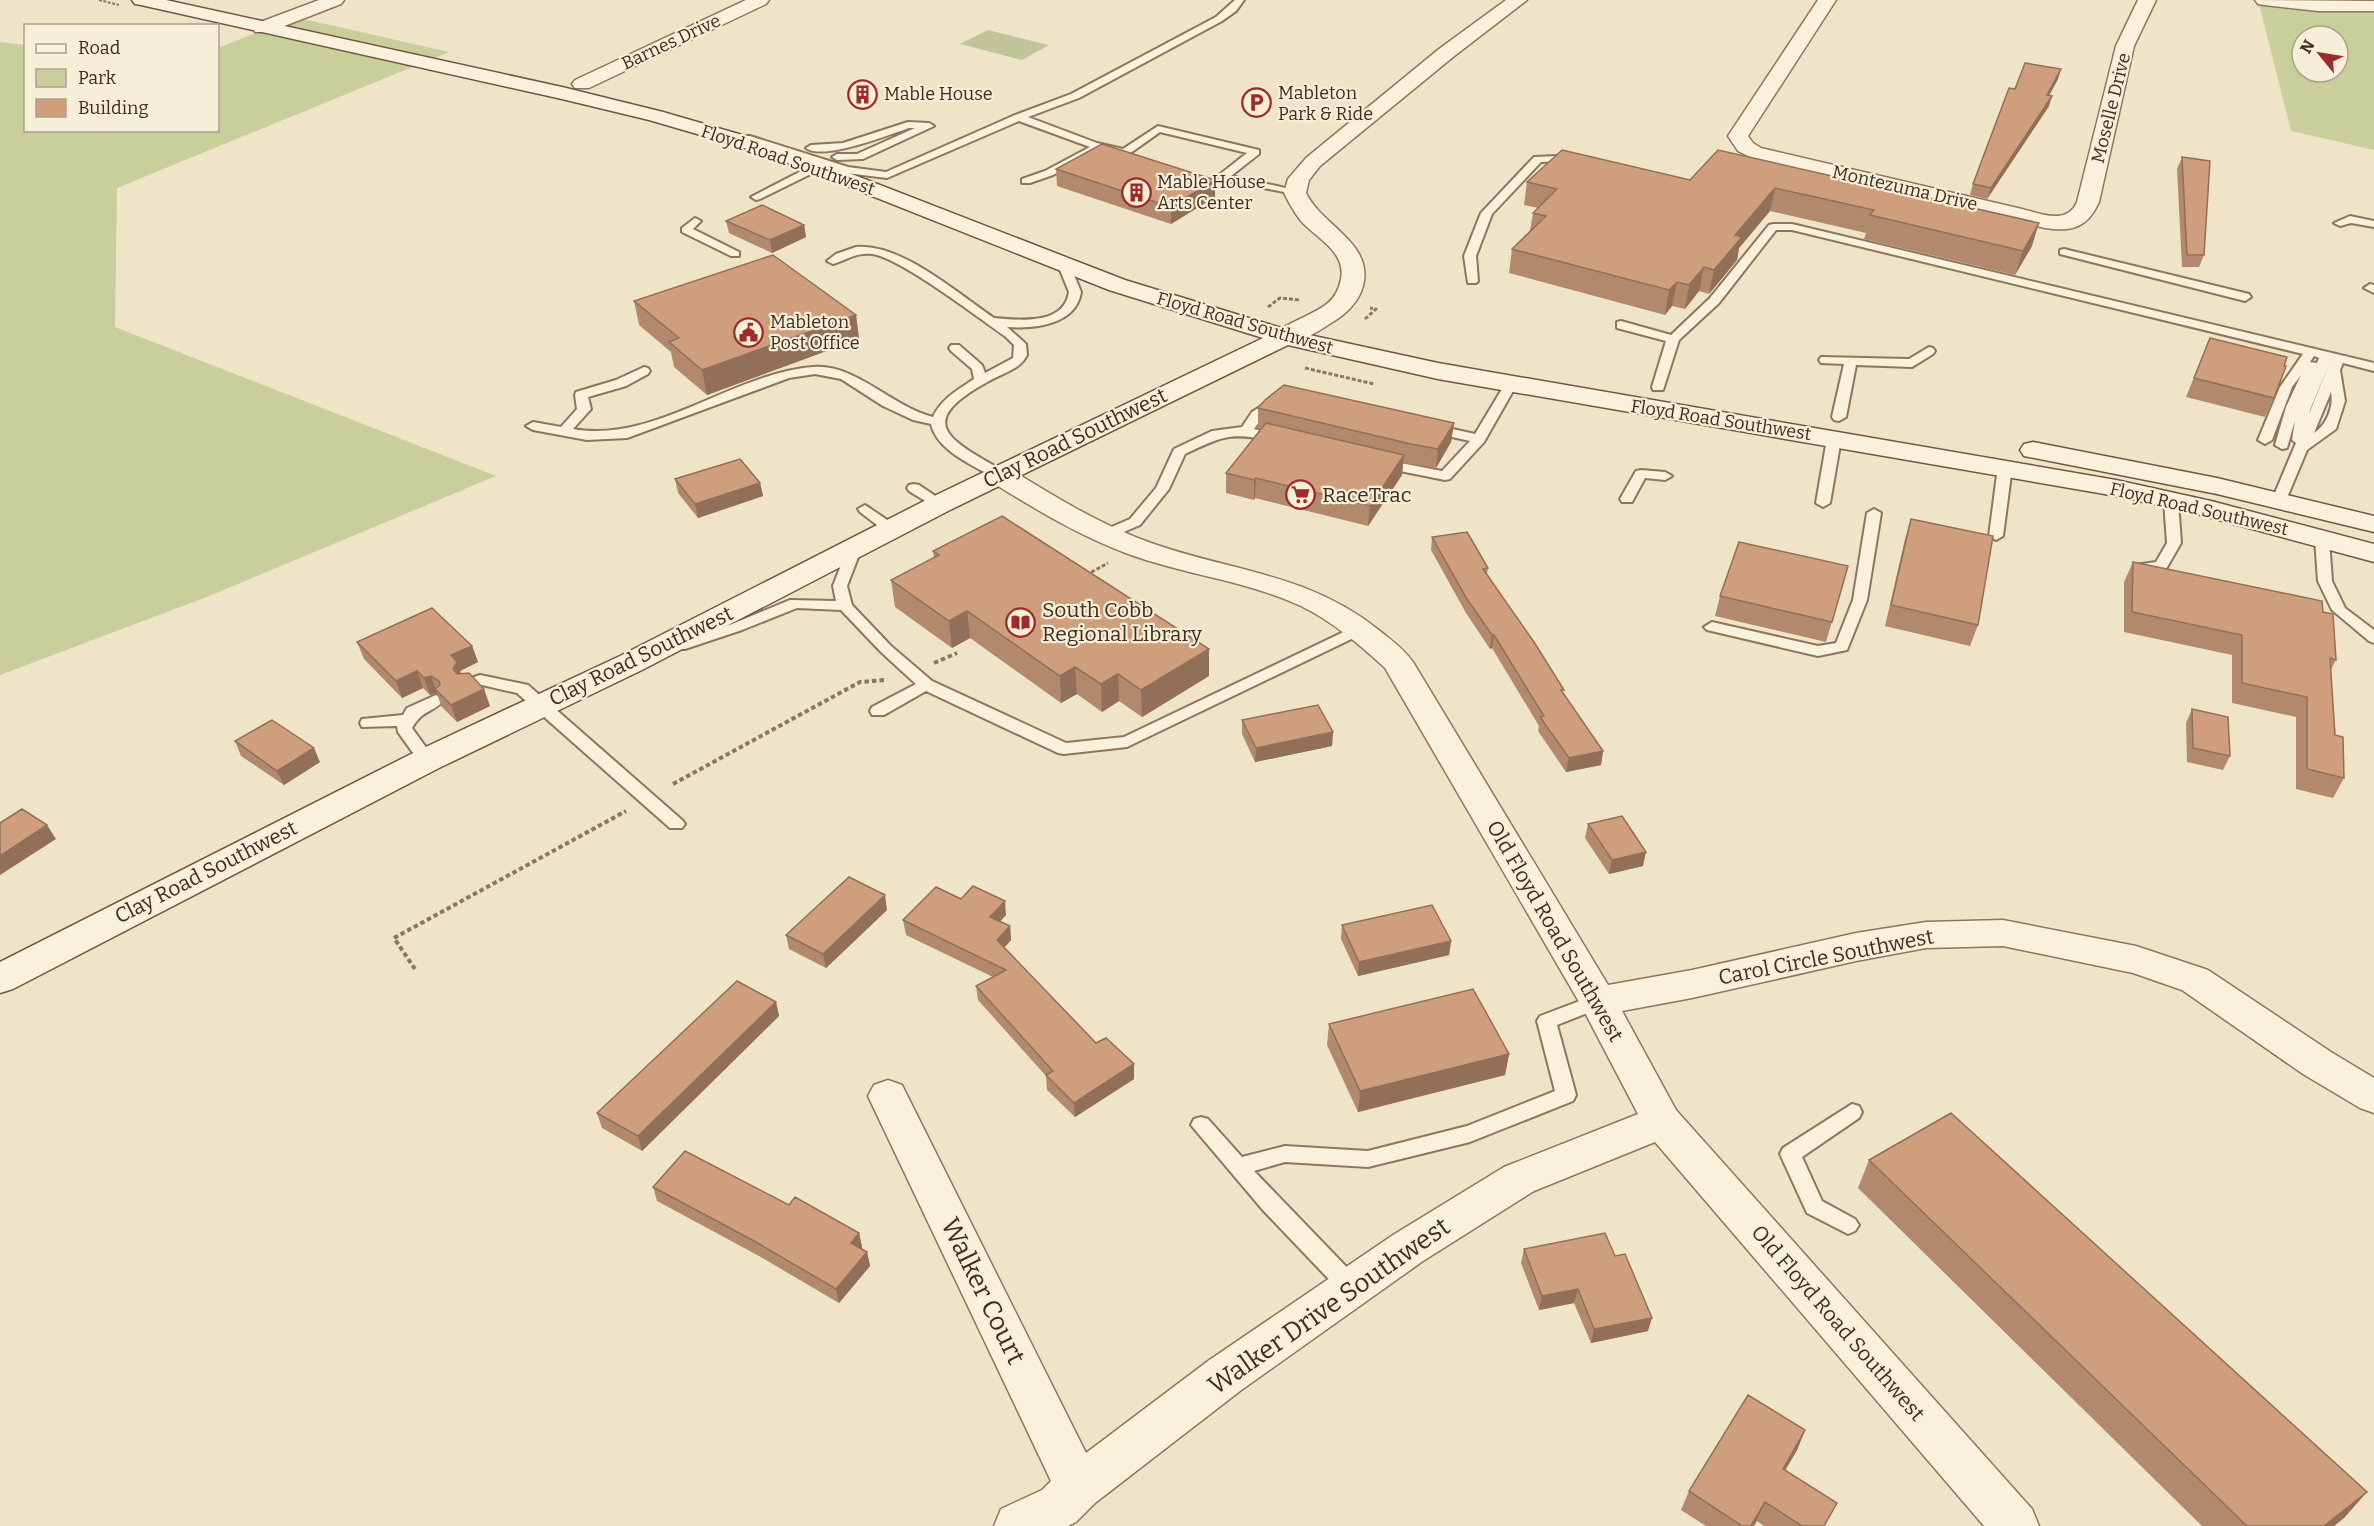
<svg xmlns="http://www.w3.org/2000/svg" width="2374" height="1526" font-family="Bitter,serif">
<rect width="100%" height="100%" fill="#f0e4c8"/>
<!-- green -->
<path fill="#c9cf9b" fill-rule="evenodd" d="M2258 0H2374V150L2291 131ZM2302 36H2338V72H2302Z
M295 17 449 52 117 188 115 327 496 476 207 597 0 675V42L25 45 26 130H218V48Z"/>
<!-- cemetery -->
<path fill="#bfc49a" d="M988 30 1049 45 1022 60 960 44Z"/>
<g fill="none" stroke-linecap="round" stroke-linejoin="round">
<defs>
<path id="lane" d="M1235 0H1244L1236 11 1222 21 1079 98 1028 117 1097 143 1123 149 1158 126 1259 150V154L1231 176 1299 191V195L1219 179V175L1247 153 1160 132 1129 154 1100 150 1053 175 1030 183H1022V179L1045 171 1090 147 1019 121 887 178 846 173 821 165V169L760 199 756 200 751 197 813 165H820L742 140V136H750L848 167 886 172 1015 115 1071 94 1216 17Z
M908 122 929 123 934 126 863 159 837 160 832 157 837 154H857L915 128H909C888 135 823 161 806 148L811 145 843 143Z
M1556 156 1560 157V161L1541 162 1492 214 1476 256 1478 281 1476 283H1468L1464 256 1481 213 1534 157Z
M2350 216 2374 221V227L2351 223 2340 226 2334 223Z
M695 218 701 221 693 229 739 252V256H731L682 232V228Z
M1773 224H1792L2374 363V371L2343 363 2340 370 2345 401 2336 429 2307 450 2286 500 2279 504 2272 500 2296 443 2292 440 2295 420 2287 448 2282 449 2275 445 2286 407 2301 375 2292 387 2272 440 2265 444 2258 440 2280 387 2303 354 1792 230H1776L1719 303 1679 340 1664 387 1663 390H1653L1652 387 1666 341 1617 328V322L1621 321 1671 335 1710 298 1769 225ZM2314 356 2319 358 2317 363 2310 362ZM2331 360 2309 414 2310 410ZM2331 392C2334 408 2326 425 2314 433Z
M856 247C901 243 957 293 994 318 1018 320 1064 326 1069 292L1058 265 1064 262 1070 265 1081 292C1076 325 1034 329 1007 327L1026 344 1027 355 1024 360C1015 371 1001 374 989 381 910 424 952 441 1005 472L1007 475 1005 478H995C973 465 937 451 931 424L913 420 883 406 841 379 815 374 789 378 627 438 587 440 533 430 526 426 533 422 561 427 577 409 575 395 576 392 616 380 644 367 648 368 650 371 648 374 626 386 588 397 591 409 573 429C654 444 733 373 813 367 855 363 892 407 933 417 941 399 959 389 974 379L972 369 951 351 949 348 951 345H959L982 365 985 373 1013 358 1014 345 1006 337C979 318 899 257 872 254 856 252 847 260 833 264L827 261 836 254Z
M2064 249 2249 294 2251 297 2245 301 2060 254V250Z
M2370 284 2374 285V293L2364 288Z
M1929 347 1933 348 1935 351 1933 354 1912 367 1856 365 1846 417 1839 421 1834 420 1832 417 1844 364 1821 363 1819 360 1821 357 1909 359Z
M1511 380 1517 384 1484 442 1450 479 1445 480 1380 467 1373 463 1380 459 1442 471 1470 441 1425 431 1423 428 1425 425 1430 424 1475 434 1505 384Z
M1274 398 1280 402 1262 418 1254 429 1284 436 1286 439 1284 442 1279 443C1233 432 1227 434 1185 454L1169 489 1140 525 1110 538H1100L1098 535 1100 532 1130 519 1156 488 1174 449 1212 431 1242 427 1252 412Z
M1834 435 1841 439 1830 503 1823 507 1816 503 1827 439Z
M2005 463 2012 467 2003 536 1996 540 1989 536 1998 467Z
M1641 470 1665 472 1672 476 1665 480 1645 478 1632 502H1622L1620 499 1636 471Z
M914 484 919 485 947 504 940 508 935 507 909 491 907 488 909 485Z
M2171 497 2178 501 2181 543 2166 569 2135 571 2133 568 2135 565 2156 562 2167 543 2164 501Z
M865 505 896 526 898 529 896 532H886L860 512 858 509Z
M1874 509 1881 513 1867 600 1847 650 1818 656 1707 630 1704 627 1712 622 1818 646 1836 643 1853 600 1867 513Z
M2322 535 2329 539 2332 581 2345 608 2374 630V643L2369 641 2332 610 2318 581 2315 539Z
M855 543 862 547 847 586 852 605 891 646 932 681 1066 743 1124 737 1356 626 1361 624 1369 629 1366 632 1127 747 1064 754 1058 753 926 691 884 715H872L870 711 872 707 916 684 881 652 841 610 797 608 742 630 685 649H675L672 646 675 643 732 624 790 600 836 601 833 586 848 547Z
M480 675 528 685 682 820 685 824 682 828H670L517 693 482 685 469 690 463 689 461 685 463 681Z
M436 695 444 700C433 713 423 709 412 728L435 760 433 764H421L398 732 397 726 362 727 360 723 362 719 403 715 407 708Z
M1598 994 1605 996 1607 1001 1605 1006 1557 1025 1576 1095 1573 1101 1470 1142 1368 1167 1285 1162 1254 1171 1359 1280 1362 1287 1359 1294 1351 1297 1343 1294 1262 1209 1191 1125 1194 1119 1201 1117 1208 1119 1242 1157 1285 1146 1368 1151 1467 1126 1555 1091 1537 1021 1540 1016Z
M1852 1104 1859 1106 1862 1112 1859 1118 1802 1157 1822 1201 1855 1219 1859 1225 1855 1231 1848 1234 1807 1213 1780 1154 1783 1148Z"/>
<path id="street" d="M319 0H344L341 4 269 32H255L253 28 255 24Z
M746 0H769L766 4 589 88H575L572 84 575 80Z
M1506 0H1527L1453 57 1320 166 1309 180 1306 193C1322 226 1374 243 1363 286 1359 302 1345 315 1331 323 1316 333 1294 347 1276 342L1273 337C1283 323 1313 316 1328 303 1335 297 1339 289 1341 279 1346 251 1317 239 1301 221 1294 212 1289 203 1284 193L1288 179 1306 158 1439 49Z
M1818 0H1836L1748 136 1753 143 1761 148 2022 209C2042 214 2067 225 2077 202L2116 46 2138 0H2156L2134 46 2099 202C2087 228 2072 232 2045 228L1754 159 1738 151 1728 136Z
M2255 0 2374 1V11H2318L2264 5 2258 4Z
M1000 467 1010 469C1055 497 1101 525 1151 543 1233 572 1308 573 1380 631 1391 640 1404 649 1413 662L1608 985 1692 970 1856 933 1926 922 2003 920 2136 946 2208 970 2331 1052 2374 1078V1113L2360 1108 2303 1074 2182 990 2133 973 2003 946 1926 948 1856 961 1692 998 1622 1011 1676 1110 2032 1509 2039 1526H1984L1655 1142 1534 1191 1423 1261 1240 1391 1095 1503 1076 1522 1068 1526H994L1001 1509 1042 1490 1051 1481 868 1096 874 1085 888 1080 902 1085 1086 1453 1208 1361 1393 1235 1504 1167 1638 1114 1582 1007 1385 668C1359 644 1332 621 1301 606 1247 581 1187 575 1131 555 1081 537 1035 509 990 481L986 475 990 469Z"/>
<path id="secondary" d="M132 0H166L562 87 663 112 749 137 813 159 1125 280 1291 331 1438 363 2116 480 2211 501 2374 544V562L2197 514 2116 496 1438 379 1288 345 950 510 642 670 439 768 13 989 0 993V962L415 752 620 656 930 498 1263 338 1109 290 799 167 735 145 649 120 562 99 141 5 135 4Z
M2033 442 2217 478 2374 516V532L2217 494 2024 456 2020 450 2024 444Z"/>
</defs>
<!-- lane casing -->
<use href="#lane" stroke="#8d765c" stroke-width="4"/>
<!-- street casing -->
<use href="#street" stroke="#8d765c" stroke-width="3"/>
<!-- secondary casing -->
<use href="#secondary" stroke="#6f573f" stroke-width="3"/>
<!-- path-far2 -->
<path stroke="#8d765c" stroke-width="2" stroke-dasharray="3 1.5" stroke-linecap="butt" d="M99 0 119 5"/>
<!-- path-far1 -->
<path stroke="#8d765c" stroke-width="3" stroke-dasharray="4 2" stroke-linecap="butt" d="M1268 307 1280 298 1300 300
M1365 319 1376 309 1370 308
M1305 368 1374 384
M1086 575 1108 563"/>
<!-- path -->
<path stroke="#8d765c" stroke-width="4" stroke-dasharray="4.5 3" stroke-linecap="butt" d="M934 663 957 653
M673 784 860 682 885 680
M415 969 394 938 626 811"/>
<!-- lane -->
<use href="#lane" fill="#faf1dc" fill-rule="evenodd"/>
<!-- street -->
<use href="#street" fill="#faf1dc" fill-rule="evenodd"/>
<!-- secondary -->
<use href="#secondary" fill="#faf1dc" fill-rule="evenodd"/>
</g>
<!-- wall -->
<path fill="#b2896c" d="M2058 79 2049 95V106L1987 199 1970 195 1973 184 2015 89Z
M1718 150 2032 246 2015 275 1864 239 1866 233 1770 211 1739 248 1737 260 1709 294 1699 291 1685 309 1672 306 1665 315 1509 273 1512 249 1530 231 1533 213 1538 208 1524 205 1527 182 1690 180Z
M2182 157 2204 255 2199 267H2182L2177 169Z
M1056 169 1215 197 1171 224 1057 186Z
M726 221 804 225 806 237 772 253 729 233Z
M634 301 856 315 859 339 707 395 674 367 671 352 639 325Z
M2210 338 2274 398 2265 417 2186 397Z
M1258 408 1454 423 1451 442 1436 468 1403 463 1402 475 1368 526 1255 498 1254 500 1226 493V473L1261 428H1258Z
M675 479 760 483 763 496 698 518 678 493Z
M1911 519 1978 625 1970 646 1885 626 1905 539Z
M1432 537 1488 568 1487 574 1563 693 1603 751 1601 765 1566 772 1538 731 1539 726 1492 648 1490 649 1466 613 1431 550Z
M933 551 1209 676 1142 717 1119 701 1102 712 1077 694 1061 703 970 638 952 648 895 607 891 580 934 558Z
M2133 562 2323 612 2336 660 2330 671 2335 735 2344 778 2333 798 2296 789V717L2232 703V655L2124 632V582Z
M1848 566 1826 642 1715 616 1720 596Z
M357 642 472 646 478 662 460 671 461 674 490 706 457 722 441 706 437 693 430 695 423 688 402 698 364 659Z
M2192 709 2230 756 2223 770 2187 762 2186 723Z
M1242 720 1333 732 1332 746 1255 762 1242 734Z
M235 741 320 762 284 785 241 756Z
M1588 824 1643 866 1609 874 1585 838Z
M961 899 1006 915 1000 921 1010 926 1011 940 1004 948 1096 1043 1134 1064V1079L1075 1117 1047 1090 1046 1076 978 1000 976 986 993 977 906 935 903 920Z
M887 910 826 968 789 949 786 935Z
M1342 925 1451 941 1449 955 1358 976 1341 939Z
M776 1002 779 1016 642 1151 602 1128 597 1113Z
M1329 1024 1509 1054 1505 1075 1358 1112 1327 1045Z
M1869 1160 2345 1517 2334 1526H2202L1858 1188Z
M653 1187 789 1205 859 1233 862 1247 861 1249 867 1252 870 1266 839 1303 759 1256 657 1201Z
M1524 1249 1615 1256 1648 1331 1591 1343 1574 1303 1539 1310 1521 1263Z
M1805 1430 1797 1450 1785 1470 1825 1526H1764L1757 1521 1754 1526H1706L1681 1510 1689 1491Z"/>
<!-- shaded-wall -->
<path fill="#916f58" d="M2061 69 2058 79 2044 105 2047 95Z
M2052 96 2049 106 1987 199 1991 188Z
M1215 180V197L1171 224V207Z
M1775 188 1770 211 1739 248 1737 260 1709 294 1714 270 1735 235Z
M2039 223 2032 246 2015 275 2023 251Z
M804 225 806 237 772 253 770 240Z
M1704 267 1699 291 1685 309 1689 285Z
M1677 282 1672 306 1665 315 1669 290Z
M856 315 859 339 707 395 702 370Z
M1454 423 1451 442 1436 468 1438 449Z
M1404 455 1402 475 1368 526 1370 506Z
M1256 478 1255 498 1254 500V480Z
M760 483 763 496 698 518 695 504Z
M967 611 970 638 952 648 949 621Z
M1492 635H1494L1492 648 1490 649Z
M472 646 478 662 460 671 463 679 459 686 453 669 451 655Z
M1209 649V676L1142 717 1141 690Z
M1075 667 1077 694 1061 703 1060 676Z
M417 671 423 688 402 698 396 681Z
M1118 674 1119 701 1102 712 1101 684Z
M431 676 437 693 430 695 424 678Z
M484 689 490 706 457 722 451 705Z
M1333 732 1332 746 1255 762 1256 748Z
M314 748 320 762 284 785 277 771Z
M1603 751 1601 765 1566 772 1569 758Z
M47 825 56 839 0 875V856Z
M1646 852 1643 866 1609 874 1612 860Z
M885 895 887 910 826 968 823 954Z
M1005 901 1006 915 991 931 990 917Z
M1010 926 1011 940 998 954 997 940Z
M1451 941 1449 955 1358 976 1359 962Z
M776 1002 779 1016 642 1151 638 1136Z
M1509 1054 1505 1075 1358 1112 1360 1091Z
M1134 1064V1079L1075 1117 1074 1103Z
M859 1233 862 1247 854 1257 851 1243Z
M867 1252 870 1266 839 1303 836 1289Z
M1578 1289 1574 1303 1539 1310 1542 1296Z
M1652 1318 1648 1331 1591 1343 1594 1329Z
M1805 1430 1797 1450 1775 1488 1783 1469Z
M2367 1492 2345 1517 2334 1526H2324Z
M1765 1502 1754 1526H1751Z"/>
<!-- building -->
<path fill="#cf9f7d" stroke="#916f58" stroke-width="1.5" d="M2025 63 2061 69 2047 95 2052 96 1991 188 1973 184 2009 88 2015 89Z
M1102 144 1215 180 1171 207 1056 169Z
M1562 150 1690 180 1718 150 2039 223 2023 251 1870 215 1874 210 1775 188 1735 235 1742 237 1714 270 1704 267 1689 285 1677 282 1669 290 1512 249 1546 216 1533 213 1557 189 1527 182Z
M2182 157 2210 161 2204 255H2187Z
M762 205 804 225 770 240 726 221Z
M773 255 856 315 702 370 669 342 679 338 634 301Z
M2210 338 2287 357 2284 366H2286L2274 398 2194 378Z
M1284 385 1454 423 1438 449 1411 444 1258 408 1265 400Z
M1266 423 1404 455 1370 506 1256 478 1254 480 1226 473Z
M740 459 760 483 695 504 675 479Z
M1002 516 1209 649 1141 690 1118 674 1101 684 1075 667 1060 676 967 611 949 621 891 580 939 555 933 551Z
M1911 519 1993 536 1978 625 1891 605Z
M1467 532 1488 568 1483 569 1534 642 1564 690H1561L1603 751 1569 758 1540 717 1544 716 1494 635H1492L1467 599 1432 537Z
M1739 542 1848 566 1832 622 1720 596Z
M2133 562 2322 601 2323 612 2333 614 2336 660 2330 658 2335 735 2343 737 2344 778 2307 769V697L2242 683V635L2132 612Z
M432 608 472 646 451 655 457 662 453 669 457 674 469 673 484 689 451 705 435 689 440 685 439 681 431 676 424 678 417 671 396 681 357 642Z
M1318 705 1333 732 1256 748 1242 720Z
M2192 709 2228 717 2230 756 2193 748Z
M272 720 314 748 277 771 235 741Z
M22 809 47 825 0 856V823Z
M1622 816 1646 852 1612 860 1588 824Z
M849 877 885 895 823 954 786 935Z
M973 886 1005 901 990 917 1010 926 997 940 1096 1043 1106 1038 1134 1064 1074 1103 1046 1075 1053 1071 976 986 1006 970 903 920 936 887 961 899Z
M1432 905 1451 941 1359 962 1342 925Z
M737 981 776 1002 638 1136 597 1113Z
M1473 989 1509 1054 1360 1091 1329 1024Z
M1951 1113 2367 1492 2324 1526H2247L1869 1160Z
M685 1151 789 1205 795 1197 859 1233 851 1243 867 1252 836 1289 756 1242 653 1187Z
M1605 1233 1615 1256 1625 1254 1652 1318 1594 1329 1578 1289 1542 1296 1524 1249Z
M1748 1395 1805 1430 1783 1469 1837 1503 1824 1526H1802L1765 1502 1751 1526H1742L1689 1491Z"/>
<!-- icons -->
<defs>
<symbol id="building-ring" viewBox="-11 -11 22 22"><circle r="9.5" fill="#f7eed8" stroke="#9e2a2b" stroke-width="1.5"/><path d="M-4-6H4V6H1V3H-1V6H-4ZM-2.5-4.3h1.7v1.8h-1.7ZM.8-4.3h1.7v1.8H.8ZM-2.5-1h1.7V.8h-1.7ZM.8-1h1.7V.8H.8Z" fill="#9e2a2b"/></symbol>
<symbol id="parking-ring" viewBox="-11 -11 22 22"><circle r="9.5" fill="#f7eed8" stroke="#9e2a2b" stroke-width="1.5"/><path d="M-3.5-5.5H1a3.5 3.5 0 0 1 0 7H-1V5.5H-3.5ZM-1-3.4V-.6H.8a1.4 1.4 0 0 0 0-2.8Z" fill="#9e2a2b"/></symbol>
<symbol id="civic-ring" viewBox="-11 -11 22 22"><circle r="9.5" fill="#f7eed8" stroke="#9e2a2b" stroke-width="1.5"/><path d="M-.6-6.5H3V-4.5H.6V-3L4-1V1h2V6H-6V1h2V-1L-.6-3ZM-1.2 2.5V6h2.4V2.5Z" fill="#9e2a2b"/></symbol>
<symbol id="supermarket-ring" viewBox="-11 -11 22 22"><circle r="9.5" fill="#f7eed8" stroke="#9e2a2b" stroke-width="1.5"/><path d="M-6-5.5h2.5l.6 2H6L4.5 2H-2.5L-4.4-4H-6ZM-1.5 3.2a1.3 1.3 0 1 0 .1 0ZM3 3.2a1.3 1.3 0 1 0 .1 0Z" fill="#9e2a2b"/></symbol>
<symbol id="library-ring" viewBox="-11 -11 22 22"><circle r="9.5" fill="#f7eed8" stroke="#9e2a2b" stroke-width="1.5"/><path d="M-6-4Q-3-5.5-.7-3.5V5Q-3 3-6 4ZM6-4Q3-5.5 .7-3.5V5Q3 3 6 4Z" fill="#9e2a2b"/></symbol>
</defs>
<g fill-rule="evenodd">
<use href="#building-ring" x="846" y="78" width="33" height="33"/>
<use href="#parking-ring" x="1240" y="86" width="33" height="33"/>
<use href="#building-ring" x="1120" y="176" width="33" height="33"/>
<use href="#civic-ring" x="732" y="316" width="33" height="33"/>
<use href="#supermarket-ring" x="1284" y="478" width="33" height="33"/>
<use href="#library-ring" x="1004" y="606" width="33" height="33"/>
</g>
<g text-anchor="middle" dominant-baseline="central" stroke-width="4.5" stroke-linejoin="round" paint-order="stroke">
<!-- far-street labels -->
<g font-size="18" fill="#3d2e20" stroke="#f7eed8">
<text transform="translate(671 42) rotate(-25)">Barnes Drive</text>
<text transform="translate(2111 108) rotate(-76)">Moselle Drive</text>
<text transform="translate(788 160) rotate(19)">Floyd Road Southwest</text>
<text transform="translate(1905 188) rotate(13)">Montezuma Drive</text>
<text transform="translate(1245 323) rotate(16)">Floyd Road Southwest</text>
<text transform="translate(1721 420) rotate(9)">Floyd Road Southwest</text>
<text transform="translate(2199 509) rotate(13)">Floyd Road Southwest</text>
</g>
<!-- far-poi labels -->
<g font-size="18" fill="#3d2e20" stroke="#f7eed8" text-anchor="start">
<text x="1278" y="93">Mableton<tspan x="1278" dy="21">Park &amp; Ride</tspan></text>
<text x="884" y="94">Mable House</text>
<text x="1157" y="182">Mable House<tspan x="1157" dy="21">Arts Center</tspan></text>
<text x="770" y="322">Mableton<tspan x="770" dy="21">Post Office</tspan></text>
</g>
<!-- street labels -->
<g font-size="21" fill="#3d2e20" stroke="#f7eed8">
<text transform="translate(1075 438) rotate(-26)">Clay Road Southwest</text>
<text transform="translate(641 656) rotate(-26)">Clay Road Southwest</text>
<text transform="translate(206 872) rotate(-27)">Clay Road Southwest</text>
<text transform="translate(1555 931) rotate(60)">Old Floyd Road Southwest</text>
<text transform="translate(1826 957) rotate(-11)">Carol Circle Southwest</text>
<text transform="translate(1838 1323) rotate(49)">Old Floyd Road Southwest</text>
</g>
<!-- poi labels -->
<g font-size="21" fill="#3d2e20" stroke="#f7eed8" text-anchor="start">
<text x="1322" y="495">RaceTrac</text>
<text x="1042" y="610">South Cobb<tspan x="1042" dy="24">Regional Library</tspan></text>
</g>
<!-- near-street labels -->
<g font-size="26" fill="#3d2e20" stroke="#f7eed8">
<text transform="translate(983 1291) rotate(64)">Walker Court</text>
<text transform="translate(1329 1306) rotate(-35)">Walker Drive Southwest</text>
</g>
</g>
<!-- legend -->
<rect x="24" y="24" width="195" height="108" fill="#f7eed8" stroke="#ada18e" stroke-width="1.5"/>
<rect x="36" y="44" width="30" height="9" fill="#faf1dc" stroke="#ada18e" stroke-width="1.5"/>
<text x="78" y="54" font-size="18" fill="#3d2e20">Road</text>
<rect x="36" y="69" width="30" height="18" fill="#c9cf9b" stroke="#ada18e" stroke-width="1.5"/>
<text x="78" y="84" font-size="18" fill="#3d2e20">Park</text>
<rect x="36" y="99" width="30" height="18" fill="#cf9f7d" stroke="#ada18e" stroke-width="1.5"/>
<text x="78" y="114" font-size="18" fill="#3d2e20">Building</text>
<!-- north arrow -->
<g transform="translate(2320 54) rotate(300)"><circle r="28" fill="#f7eed8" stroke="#ada18e" stroke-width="1.5"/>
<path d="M0-4.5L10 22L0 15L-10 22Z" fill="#9e2a2b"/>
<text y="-9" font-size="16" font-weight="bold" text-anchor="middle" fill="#3d2e20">N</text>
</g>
</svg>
